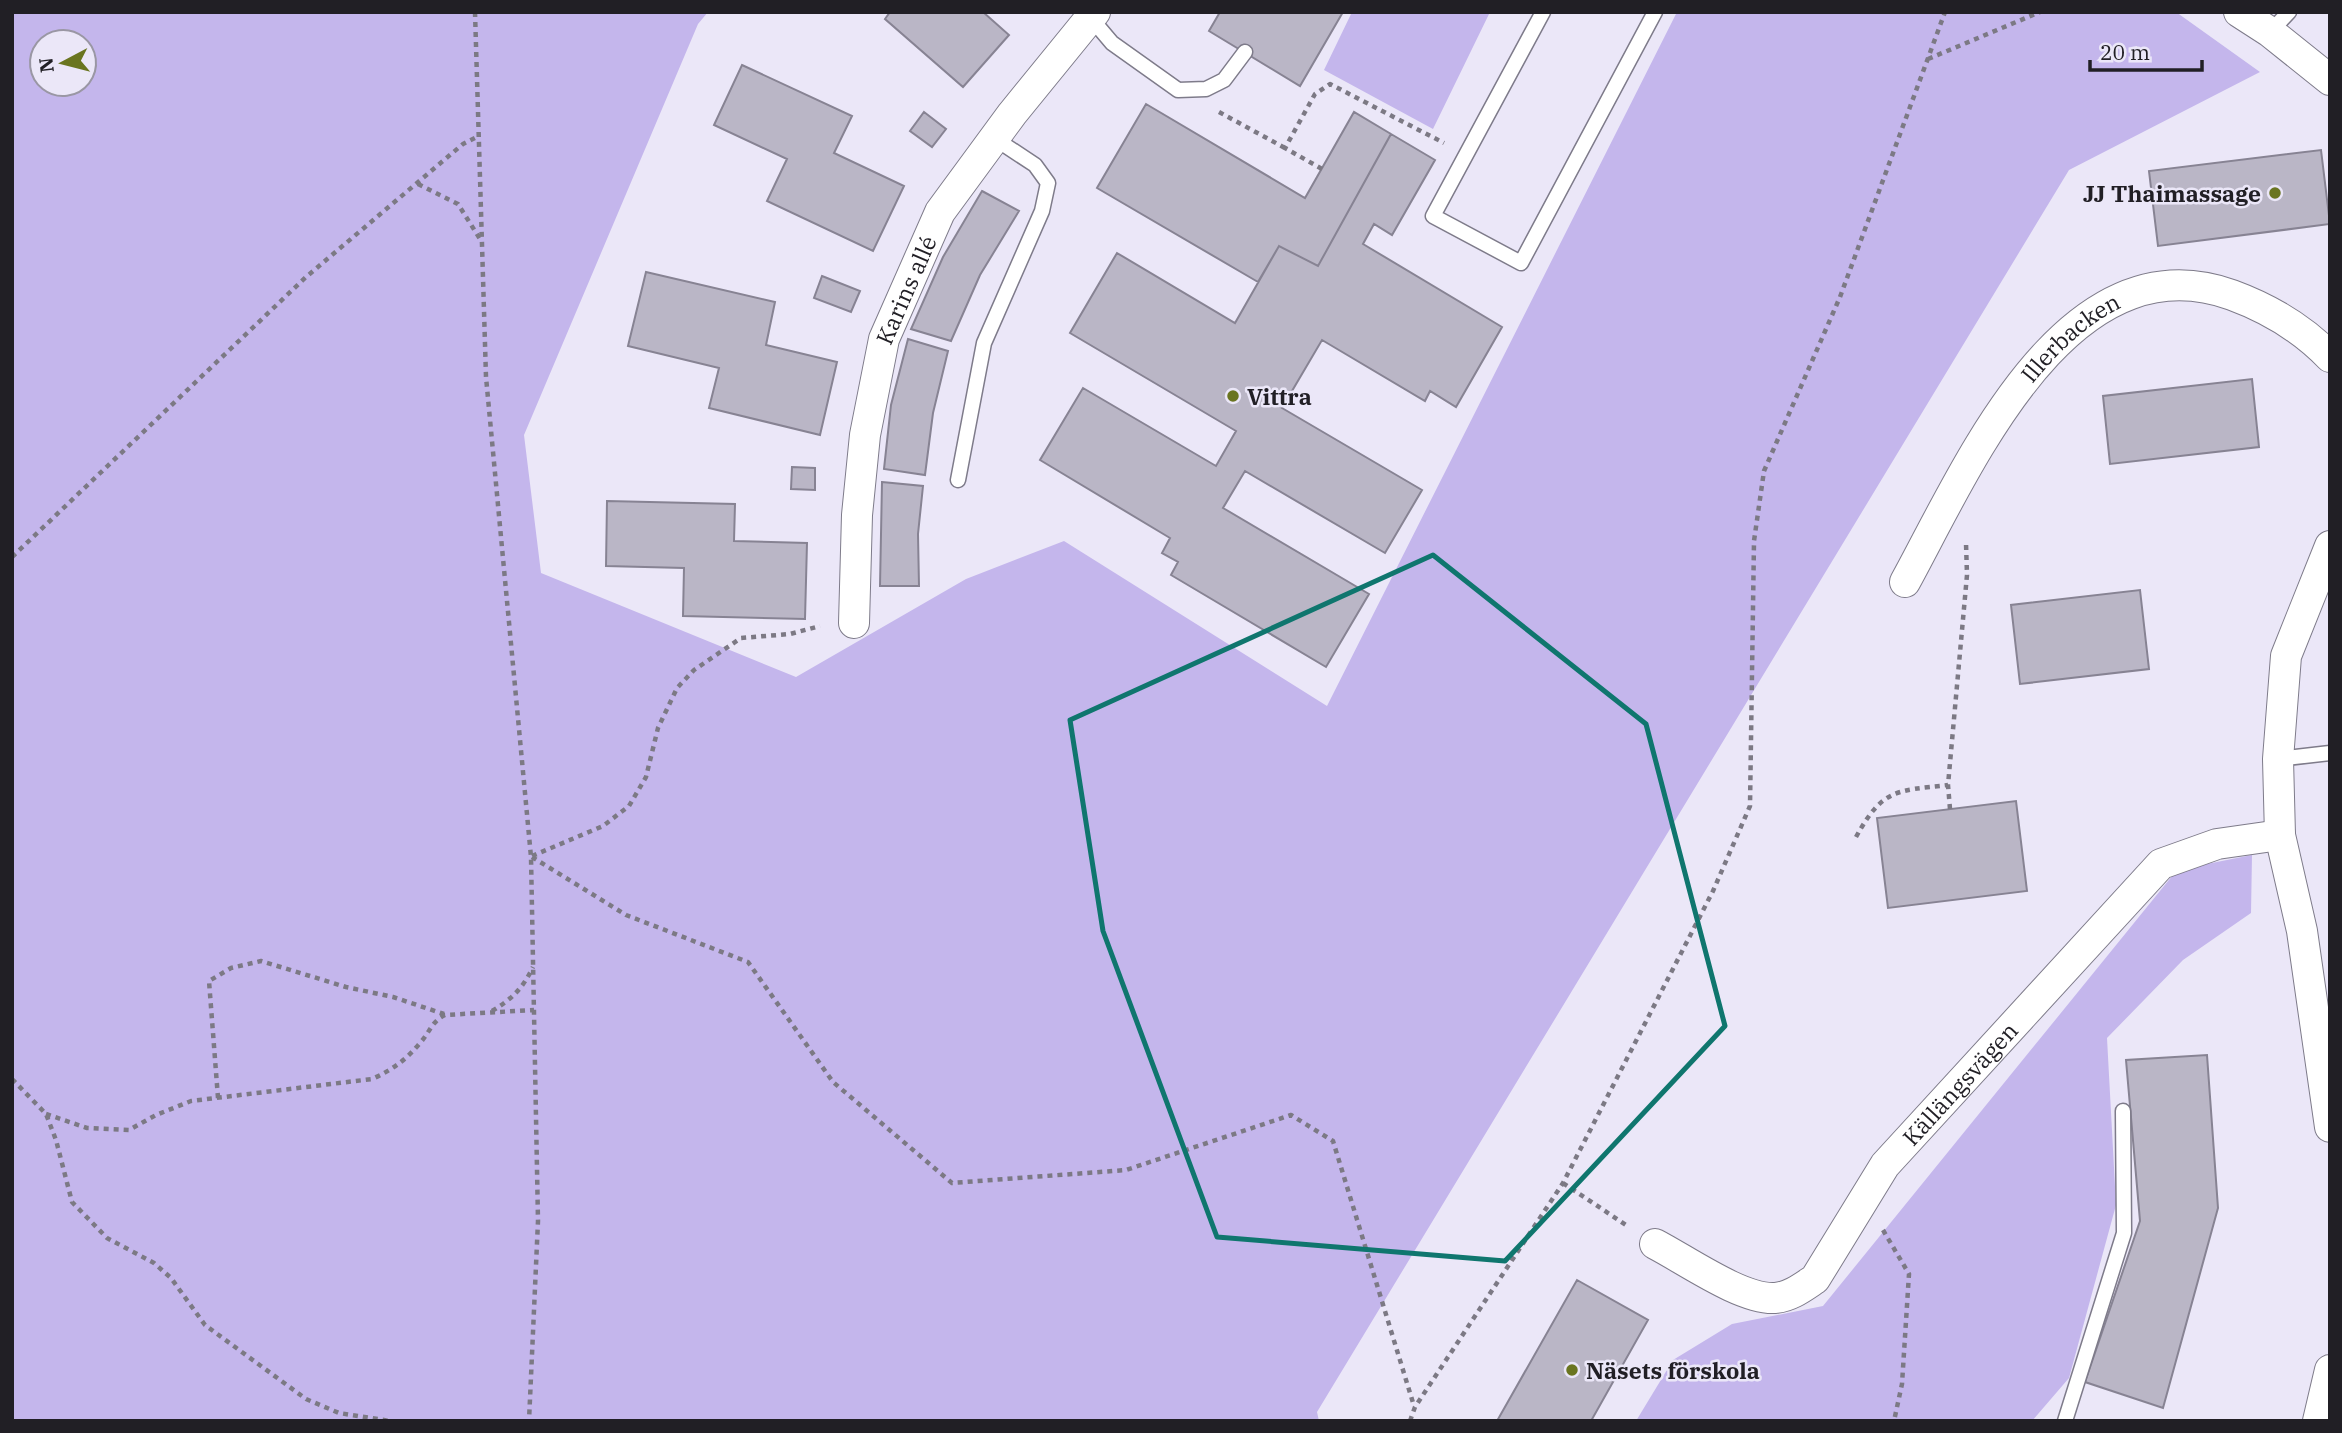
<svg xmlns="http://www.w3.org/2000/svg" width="2342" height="1433" font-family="'IBM Plex Serif',serif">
<rect width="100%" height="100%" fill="#ebe7f8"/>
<!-- green -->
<path fill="#c4b6ec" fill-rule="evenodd" d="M12 12H708L698 24 524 435 541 573 796 677 966 579 1064 541 1327 706 1677 12H2176L2260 72 2069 170 1317 1412 1319 1421H12ZM42 42H84V84H42Z
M1352 12H1490L1433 129 1324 70Z
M2252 855 2251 913 2183 960 2107 1038 2116 1205 2069 1378 2032 1421H1636L1673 1360 1732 1324 1823 1306 2177 870Z"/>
<!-- building -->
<path fill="#bab6c6" stroke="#878393" stroke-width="2" d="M890 12H983L1009 35 963 87 885 19Z
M1220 12H1343L1300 86 1209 31Z
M742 65 852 116 834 153 904 186 873 251 767 201 787 159 714 125Z
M1146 104 1305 198 1354 112 1391 134 1318 266 1279 246 1258 282 1097 188Z
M924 112 946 129 932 147 910 131Z
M1391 134 1435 160 1392 235 1374 224 1363 244 1502 327 1456 407 1430 391 1425 401 1322 340 1282 408 1422 490 1385 553 1245 471 1223 508 1369 594 1326 667 1171 575 1178 562 1162 553 1170 538 1040 460 1083 388 1216 466 1236 431 1070 333 1117 253 1235 323 1279 246 1318 266Z
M2321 150 2330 224 2158 246 2149 171Z
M982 191 1019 211 980 275 951 341 911 329 943 257Z
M646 272 775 302 766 345 837 362 820 435 709 408 719 368 628 346Z
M822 276 860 291 851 312 814 298Z
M908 339 948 351 933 413 925 475 884 469 891 405Z
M2252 379 2259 447 2110 464 2103 396Z
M792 467 815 468V490L791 489Z
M882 482 923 486 918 534 919 586H880Z
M607 501 735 504 734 541 807 543 805 619 683 616 684 568 606 566Z
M2140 590 2149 669 2020 684 2011 605Z
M2016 801 2027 891 1888 908 1877 818Z
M2207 1055 2218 1208 2163 1408 2085 1382 2140 1221 2126 1060Z
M1577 1280 1648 1320 1591 1421H1497Z"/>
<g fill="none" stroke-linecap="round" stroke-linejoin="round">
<defs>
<path id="lane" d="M1543 12 1433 216 1521 263 1655 12
M1090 17 1112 43 1178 90 1206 89 1224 80 1245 52
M2270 32 2289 12
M958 480 984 343 1042 211 1048 183 1035 165 994 138
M2278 759 2330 753
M2065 1421 2124 1233 2123 1111"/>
<g id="street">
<path d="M2239 12 2270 32 2330 80"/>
<path d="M2330 546 2286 656 2278 759 2280 835 2302 931 2330 1127"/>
<path id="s1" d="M1905 582C1967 469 2066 235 2232 295 2270 309 2302 328 2330 357"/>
<path id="s2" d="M854 623 857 515 865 435 884 339 940 212 1012 114 1095 12"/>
<path id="s3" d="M1655 1244C1686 1260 1742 1300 1775 1298 1790 1297 1803 1287 1815 1279L1885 1165 2161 864 2217 844 2280 835"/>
<path d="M2318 1421 2330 1370"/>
</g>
</defs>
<!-- lane casing -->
<use href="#lane" stroke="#7e7b8a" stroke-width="17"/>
<!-- street casing -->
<use href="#street" stroke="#7e7b8a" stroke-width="32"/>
<!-- path -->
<path stroke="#7c7984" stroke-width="4.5" stroke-dasharray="5 5" stroke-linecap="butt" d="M475 12 486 377 531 857 538 1221 529 1421
M1928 59 2040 12
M1219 112 1285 148
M1322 169 1285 148 1315 94 1330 84 1444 143
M418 184 458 204 480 239
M12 557 306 277 463 144 477 137
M1950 809 1948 785 1967 575 1966 543
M1856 837C1883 788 1896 791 1948 785
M532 856 603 826 629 806 646 777 658 728 677 688 694 670 741 638 790 634 820 626
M532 857 626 915 748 962 833 1082 952 1183 1126 1170 1291 1115 1333 1141 1414 1406
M492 1011C512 999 523 988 533 967
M12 1079 46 1114 56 1140 72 1202 107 1238 154 1263 171 1278 205 1325 306 1399 339 1413 390 1421
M218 1098 209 981 231 968 261 961 346 987 393 997 444 1014
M46 1114 87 1128 129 1130 156 1115 191 1101 372 1079C392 1070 406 1060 420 1043 430 1032 432 1021 445 1015L534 1010
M1563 1183 1629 1227
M1883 1230 1909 1274 1902 1384 1894 1421
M1410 1421 1415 1407 1563 1183 1713 891 1750 806 1754 541 1764 471 1840 297 1945 12"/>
<!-- lane -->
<use href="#lane" stroke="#fff" stroke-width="14"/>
<!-- street -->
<use href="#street" stroke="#fff" stroke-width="30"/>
</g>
<!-- marked area -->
<path fill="none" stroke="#0f766e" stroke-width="5" stroke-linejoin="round" d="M1433 555 1646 724 1725 1026 1505 1261 1217 1237 1103 931 1070 720Z"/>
<!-- markers -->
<g fill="#6a7520" stroke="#ebe7f8" stroke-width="2.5">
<circle cx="2275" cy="193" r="7"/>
<circle cx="1233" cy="396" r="7"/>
<circle cx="1572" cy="1370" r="7"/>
</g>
<g text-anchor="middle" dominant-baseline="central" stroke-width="5" stroke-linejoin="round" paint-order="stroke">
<!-- poi labels -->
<g font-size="23" font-weight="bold" fill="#211f25" stroke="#ebe7f8" text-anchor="start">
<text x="2261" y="193" text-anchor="end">JJ Thaimassage</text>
<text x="1247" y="396">Vittra</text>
<text x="1586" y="1370">Näsets förskola</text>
</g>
<!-- street labels -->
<g font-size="23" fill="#211f25" stroke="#ebe7f8">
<text stroke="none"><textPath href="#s2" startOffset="340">Karins allé</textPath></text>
<text stroke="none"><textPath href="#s1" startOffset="298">Illerbacken</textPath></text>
<text stroke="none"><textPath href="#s3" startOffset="422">Källängsvägen</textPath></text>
</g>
</g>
<!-- border -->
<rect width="2342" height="1433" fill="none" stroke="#211f25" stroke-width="28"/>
<!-- north arrow -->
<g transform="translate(63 63) rotate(263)"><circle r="33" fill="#ebe7f8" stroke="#9a97a4" stroke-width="2"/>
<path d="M0-5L12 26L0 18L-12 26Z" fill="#6a7520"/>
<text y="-10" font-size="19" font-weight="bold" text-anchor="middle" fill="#211f25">N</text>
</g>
<!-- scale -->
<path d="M2090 60v10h112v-10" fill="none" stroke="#211f25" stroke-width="3.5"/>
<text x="2100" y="60" font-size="21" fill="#211f25" stroke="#ebe7f8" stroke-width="5" paint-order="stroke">20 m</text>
</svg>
